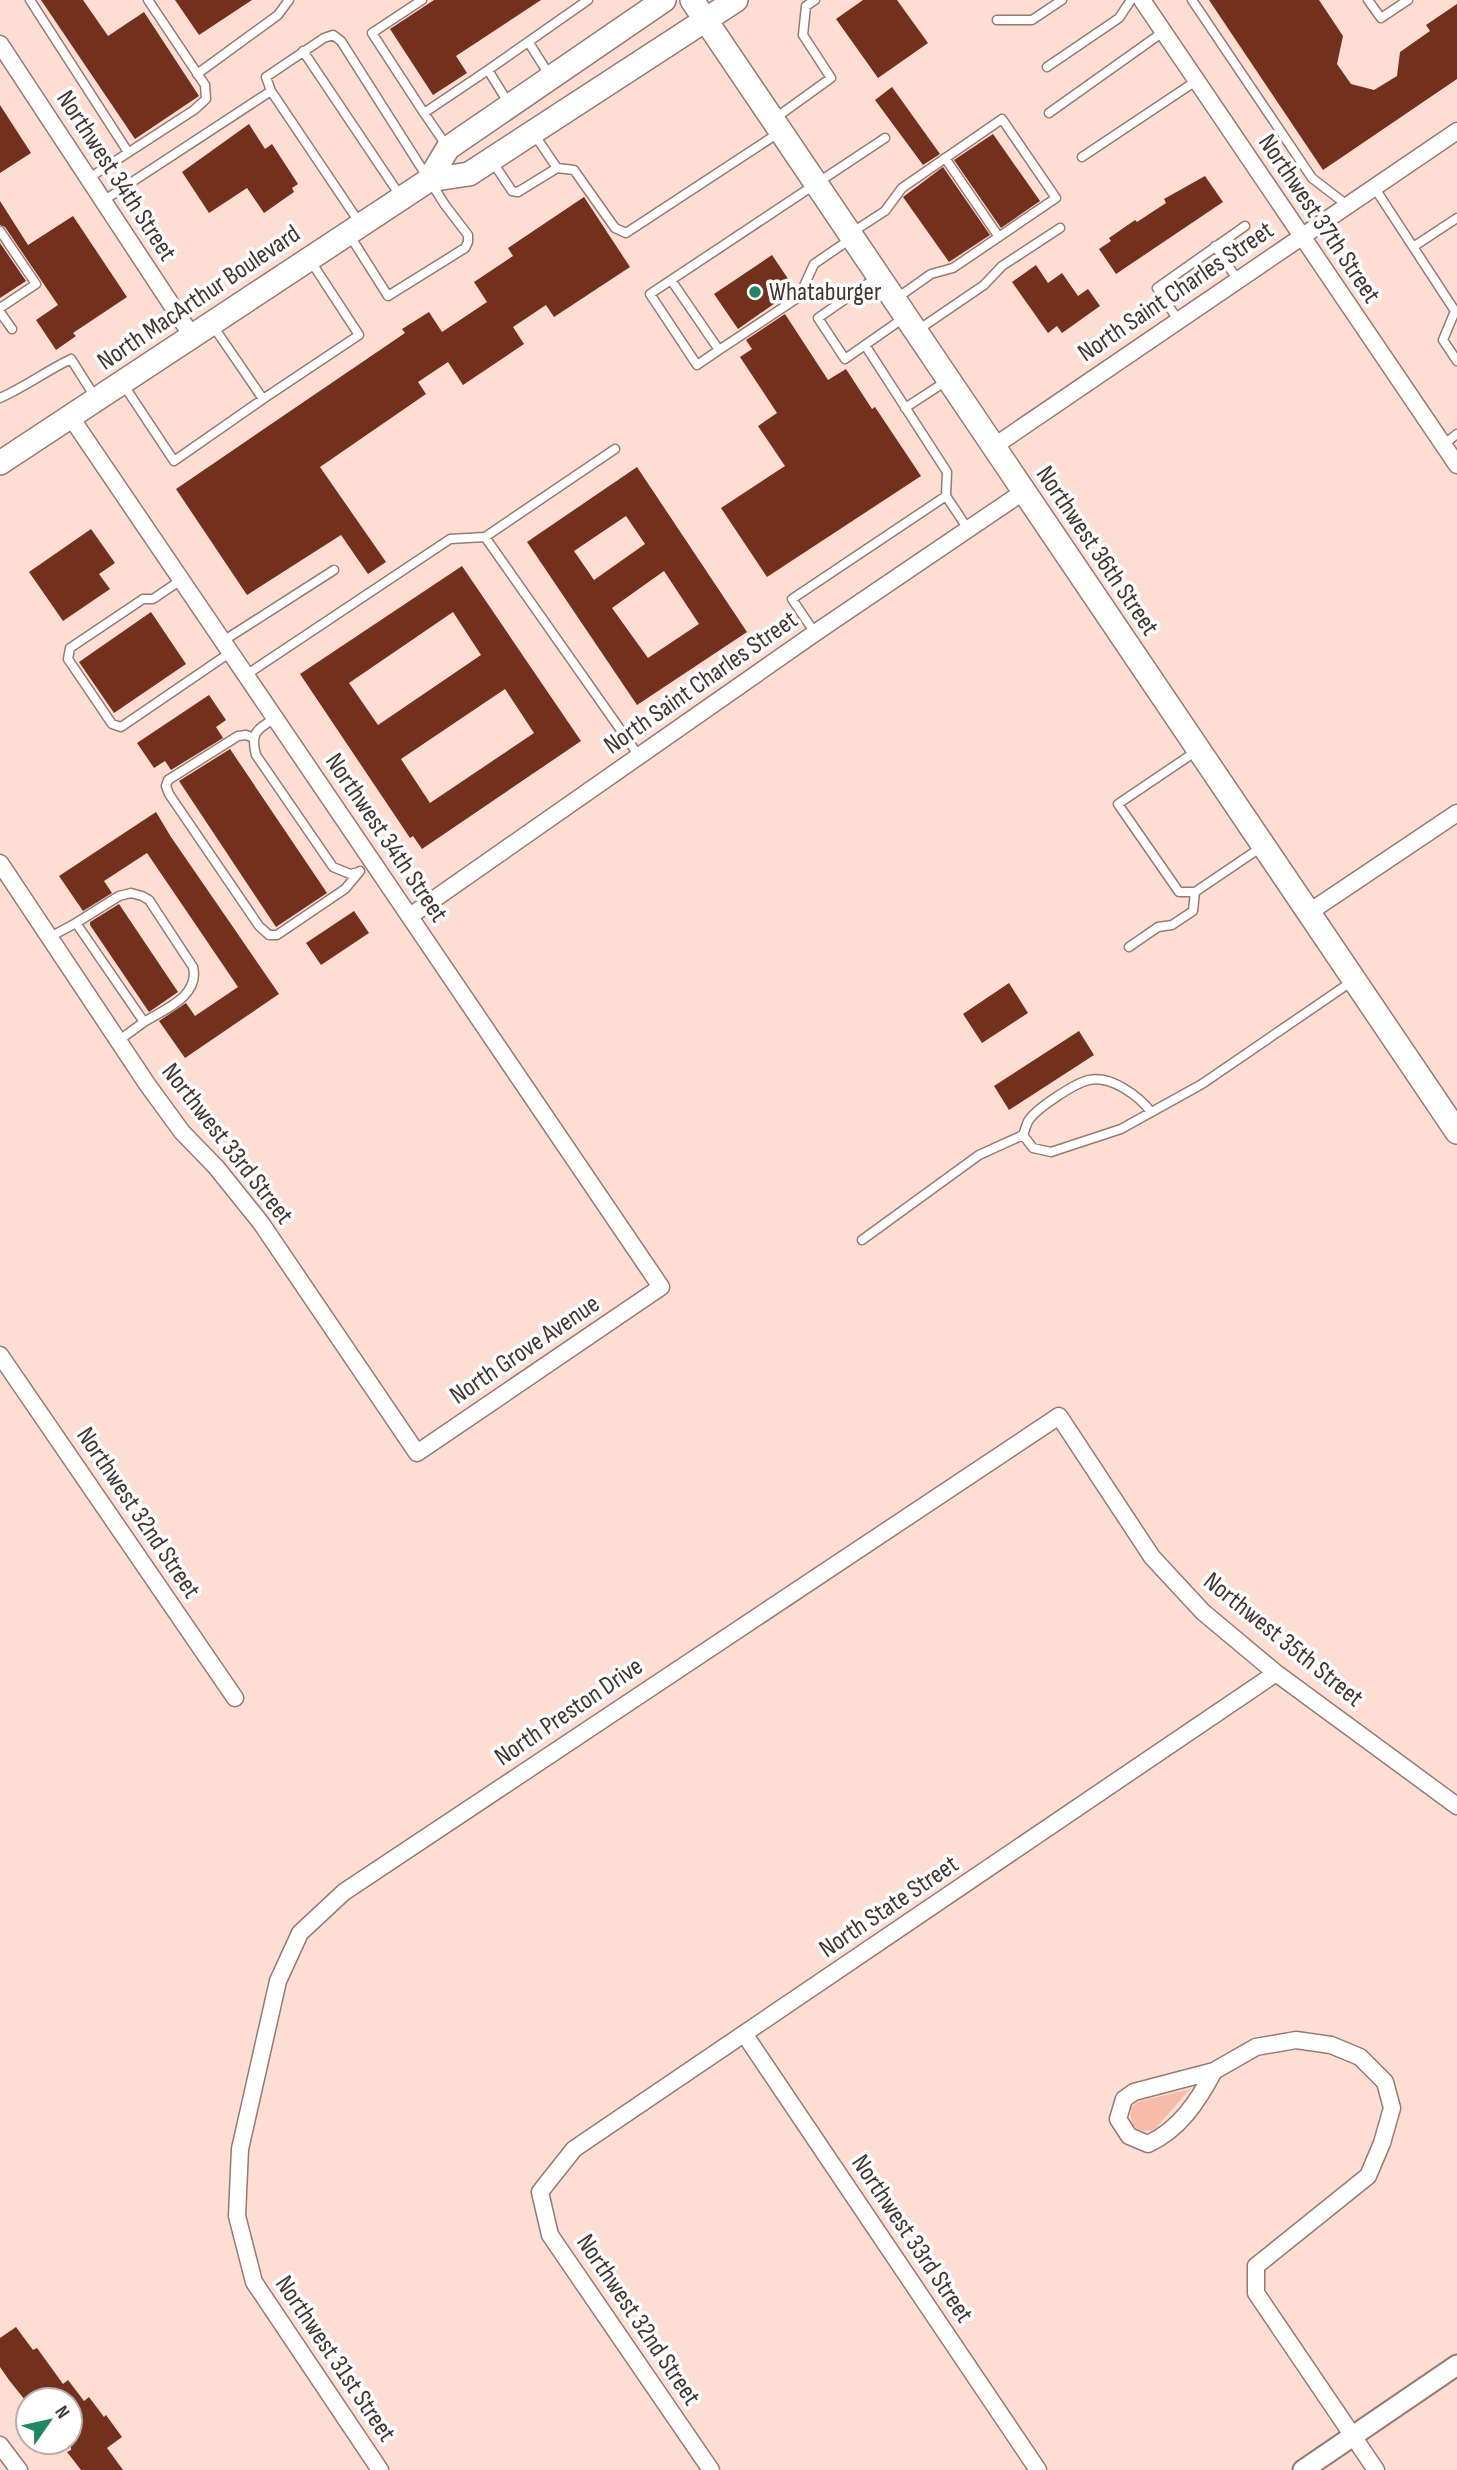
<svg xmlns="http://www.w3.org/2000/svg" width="1457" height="2470" font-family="'Sofia Sans Condensed',sans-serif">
<rect width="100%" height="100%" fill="#feddd3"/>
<!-- green -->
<path fill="#f8bba9" d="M1190 2089 1154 2130C1136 2133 1129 2127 1131 2108L1137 2102Z"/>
<!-- building -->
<path fill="#72301d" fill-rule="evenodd" d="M41 0H83L108 36 144 12 199 96 135 139Z
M175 0H252L199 35Z
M434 0H541L456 56 467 73 433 95 390 29Z
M863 0H897L928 43 878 78 836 19Z
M1209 0H1319L1343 36 1337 64 1351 84 1374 90 1397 76 1400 52 1430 31 1426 25 1457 4V79L1323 170Z
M892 87 940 154 923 165 875 100Z
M0 105 31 153 0 173Z
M249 124 265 149 272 144 298 184 292 188 294 192 264 213 247 188 209 213 182 172Z
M993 134 1040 201 1001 228 954 160Z
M943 167 990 235 949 262 903 197Z
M1205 176 1223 202 1116 274 1099 249 1111 241 1109 238 1135 220 1137 222 1166 203 1164 199Z
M584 197 630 267 554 317 546 305 513 327 524 344 463 385 448 362 418 382 426 394 320 467 386 562 368 574 341 535 247 595 176 489 405 333 402 329 429 312 442 332 487 302 474 282 513 256 508 248Z
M0 201 28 245 73 216 127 297 73 333 76 336 56 350 36 320 58 305 5 227 0 225Z
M0 243 26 281 0 298Z
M772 255 795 289 738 329 714 294Z
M1036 265 1048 283 1062 273 1078 296 1088 289 1100 306 1062 333 1057 326 1048 333 1012 282Z
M785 314 828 380 846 369 872 409 875 407 921 476 767 577 721 508 785 466 758 426 777 413 740 357 752 349 746 340Z
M637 467 747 632 637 705 527 542ZM626 516 645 544 594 580 574 551ZM664 571 699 624 648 658 612 608Z
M91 529 115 563 99 574 110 589 63 621 29 572Z
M462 566 581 741 422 849 413 836 410 838 300 674ZM453 612 481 655 378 725 349 683ZM505 689 534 733 430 803 401 759Z
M151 612 186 664 114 713 79 662Z
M209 695 226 720 216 727 223 738 171 770 165 761 154 768 137 743Z
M230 749 327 893 276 927 179 781Z
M156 812 171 837 279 994 185 1058 159 1021 186 1003 195 1016 238 987 147 853 104 881 112 893 83 911 59 876Z
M119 904 178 992 149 1012 90 925V922Z
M354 911 369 933 321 965 306 943Z
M1009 983 1028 1013 982 1043 963 1014Z
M1079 1031 1094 1055 1009 1110 994 1086Z
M16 2327 33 2350 37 2348 63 2384 68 2380 84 2401 89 2397 104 2417 106 2415 122 2437 107 2448 123 2470H81L67 2452 71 2450 70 2400H25L9 2380 0 2367V2338Z"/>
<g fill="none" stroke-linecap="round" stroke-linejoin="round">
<defs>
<path id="service" d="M30 0 128 152
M422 0 372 33 424 113 488 70
M1192 0 1312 178 1347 205
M1368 0 1381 18 1408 0
M997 20H1032L1062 0
M529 43 550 76
M303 51 401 197
M1047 67 1119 18 1131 0
M197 74 278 15 289 0
M509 104 488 70 588 0
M424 113 446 145
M1049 113 1163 32
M774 119 831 78 803 35 806 6 815 0
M1082 157 1196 81
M945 158 999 237
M492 161 512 191 518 192 557 168 534 134
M557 168 574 170 615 228 626 233 780 132
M89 178 194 110 206 99 205 85 148 0
M1374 187 1455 311 1443 340 1457 361
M103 201 271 91
M0 231 36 284 0 308
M851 233 885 211 902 188 1002 119 1056 198 953 268 931 274 897 298
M350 236 388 296 465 248 468 242V235L445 205 341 41 333 35 324 38 266 77 271 91 359 222
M1215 246 1237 279
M1413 247 1457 218
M877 277 818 318 845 359 905 317
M671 280 719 350 799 297 814 264 852 238
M0 312 12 329
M1178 320 1157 288 1245 226
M213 326 263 399 359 335 310 260
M918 330 984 285 1002 266 1060 228
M719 350 697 365 650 294 885 138
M123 384 174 461 263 399
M0 398C25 387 46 371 71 359L95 397
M905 408 948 380
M1443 445 1457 434
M946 496 968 529
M485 537 639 756
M181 580 153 599H143L70 648 68 659 112 724 121 727 231 652
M815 633 792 599 946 496 947 472 865 345
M223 641 334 570
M246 675 450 539 485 537 615 449
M275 718C257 730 250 732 256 755L333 867 350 874 359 872
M254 738 246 735 238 736 168 780 166 786 169 794 259 926 269 935H277L345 889 360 871
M1195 752 1118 804 1179 892H1195L1263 846
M76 923 119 896 131 893 142 896 149 900 193 967C200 996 165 1009 144 1022
M50 937 76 923 144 1022 118 1041
M1129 947 1158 927 1172 925 1193 911 1195 892
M1151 1112C1139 1096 1111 1075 1089 1080 1075 1083 1037 1108 1029 1120 1026 1124 1025 1131 1023 1135L1033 1148 1051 1152 1121 1129 1202 1084 1351 982
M862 1240 979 1155 1023 1135"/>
<path id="minor" d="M1142 0 1457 465
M0 44 192 336
M993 447 1457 131
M0 863 147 1084 182 1132 216 1167 261 1223 417 1453 661 1287 70 416
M1308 913 1457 813
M410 916 815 633 1023 492
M0 1355 235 1698
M745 2035 1038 2470
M1214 2071C1198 2101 1180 2129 1148 2144L1129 2136 1118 2119 1124 2099 1134 2092 1214 2071 1256 2047 1296 2040 1331 2045 1360 2057 1385 2082 1392 2108 1382 2143 1368 2176 1256 2266V2293L1376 2470
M0 2445 19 2470
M380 2470 254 2282 237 2216 240 2149 278 1981 300 1933 344 1892 1059 1416 1152 1557 1203 1612 1276 1673 1457 1806
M711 2470 550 2235 540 2192 574 2149 1276 1673"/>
<path id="tertiary" d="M1303 2470 1457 2365"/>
<path id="secondary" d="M692 0 1457 1132
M429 180 469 174 736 0
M0 463 429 180 448 148 664 0"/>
</defs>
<!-- service casing -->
<use href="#service" stroke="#977a71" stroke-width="11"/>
<!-- minor casing -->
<use href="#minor" stroke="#977a71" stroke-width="19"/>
<!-- tertiary casing -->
<use href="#tertiary" stroke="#977a71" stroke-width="23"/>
<!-- secondary casing -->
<use href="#secondary" stroke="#977a71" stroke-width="26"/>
<!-- service -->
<use href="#service" stroke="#fff" stroke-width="8"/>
<!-- minor -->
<use href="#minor" stroke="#fff" stroke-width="16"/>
<!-- tertiary -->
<use href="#tertiary" stroke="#fff" stroke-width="19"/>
<!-- secondary -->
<use href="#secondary" stroke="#fff" stroke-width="23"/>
</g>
<!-- markers -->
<circle fill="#1e8763" stroke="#fff" stroke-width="2.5" cx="755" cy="292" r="7"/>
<g text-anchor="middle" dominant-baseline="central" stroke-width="7" stroke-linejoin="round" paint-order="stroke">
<!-- street labels -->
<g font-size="26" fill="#433632" stroke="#fff">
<text transform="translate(116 176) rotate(57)">Northwest 34th Street</text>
<text transform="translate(1319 219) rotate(56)">Northwest 37th Street</text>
<text transform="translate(1176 292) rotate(-34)">North Saint Charles Street</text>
<text transform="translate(199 298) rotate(-34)">North MacArthur Boulevard</text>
<text transform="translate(1097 551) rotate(56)">Northwest 36th Street</text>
<text transform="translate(701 683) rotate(-35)">North Saint Charles Street</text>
<text transform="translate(386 838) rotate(56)">Northwest 34th Street</text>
<text transform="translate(227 1144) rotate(52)">Northwest 33rd Street</text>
<text transform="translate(525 1350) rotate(-34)">North Grove Avenue</text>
<text transform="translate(138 1513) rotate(56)">Northwest 32nd Street</text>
<text transform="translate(1283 1640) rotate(39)">Northwest 35th Street</text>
<text transform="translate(569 1712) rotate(-34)">North Preston Drive</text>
<text transform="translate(889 1907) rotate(-34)">North State Street</text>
<text transform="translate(912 2239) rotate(56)">Northwest 33rd Street</text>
<text transform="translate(638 2320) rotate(56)">Northwest 32nd Street</text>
<text transform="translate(335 2359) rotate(56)">Northwest 31st Street</text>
</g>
<!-- poi labels -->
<g font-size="26" fill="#433632" stroke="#fff" text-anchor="start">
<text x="769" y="292">Whataburger</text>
</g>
</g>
<!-- north arrow -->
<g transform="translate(49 2421) rotate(56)"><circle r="33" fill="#ffffff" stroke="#b4afad" stroke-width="2"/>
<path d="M0-5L12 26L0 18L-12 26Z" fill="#1e8763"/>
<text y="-10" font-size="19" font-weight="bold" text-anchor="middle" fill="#433632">N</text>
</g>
</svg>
